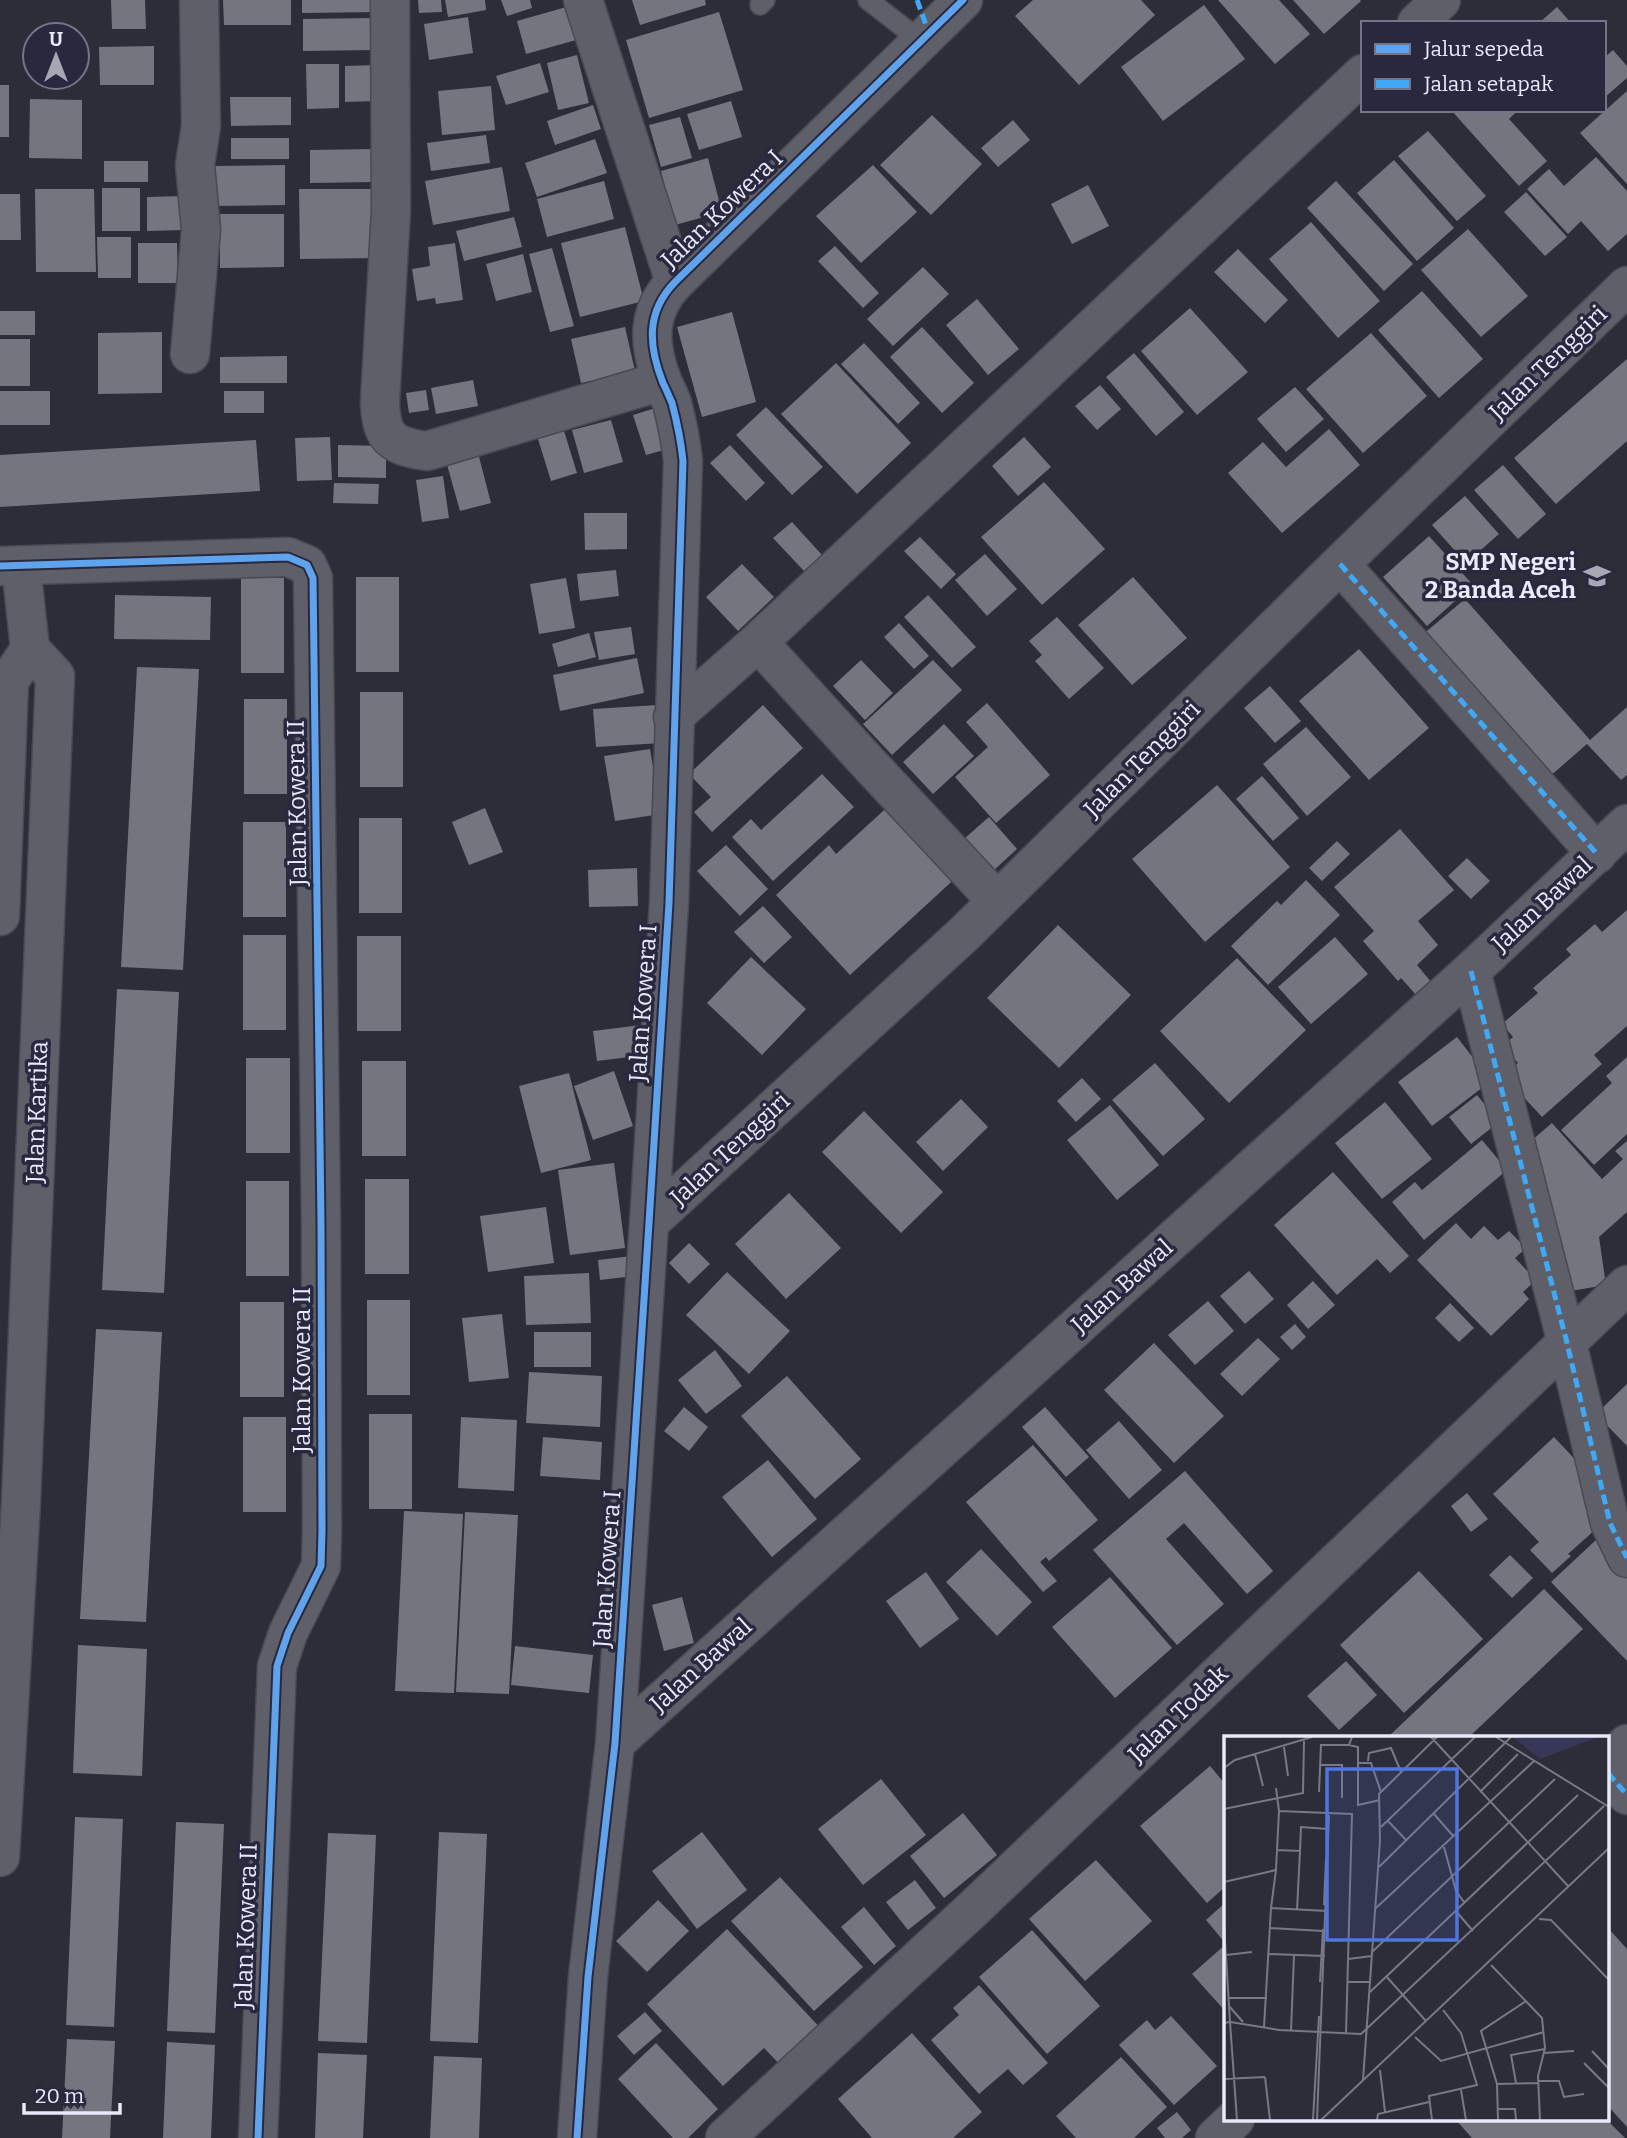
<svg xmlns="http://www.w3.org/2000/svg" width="1627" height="2138" font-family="Bitter,serif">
<rect width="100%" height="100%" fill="#2d2d39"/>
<!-- building -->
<path fill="#757580" d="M111 0H145L146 29H112Z
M223 0H291V25H224Z
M302 0H380V12L302 13Z
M418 0H441L442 12 419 13Z
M445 0H485L486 10 448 17Z
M501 0H530L532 8 507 16Z
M632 0H705L706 5 640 25Z
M1033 0H1141L1155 15 1079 85 1015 16Z
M1218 0H1279L1310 34 1275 64Z
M1293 0H1360L1361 1 1324 34Z
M577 4 587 37 526 54 517 21Z
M1204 5 1245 59 1163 121 1121 67Z
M1557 7 1571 23H1539Z
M719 12 743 90 649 118 626 40Z
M468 17 473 53 429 60 424 24Z
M371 18 372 50 303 51V19Z
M154 46V85H100L99 47Z
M1613 50 1627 66V78L1604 98V58Z
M577 55 589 103 558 110 547 63Z
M540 63 549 92 506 105 496 76Z
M306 64H339V108L307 109Z
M376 65V101L345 102V66Z
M0 85H9V137H0Z
M491 86 495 130 442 135 438 91Z
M1627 91V184L1580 133Z
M230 97H291V125L231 126Z
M30 99 82 100V159L29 158Z
M731 101 742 137 699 150 687 114Z
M593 105 601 129 555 145 547 121Z
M1451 110H1518L1509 119 1547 161 1519 186Z
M932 115 982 164 931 215 880 165Z
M680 117 692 158 661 167 649 125Z
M1013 120 1030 140 998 167 981 148Z
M1428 131 1486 196 1457 221 1398 156Z
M486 135 490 163 431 171 427 143Z
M231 138H289V159H231Z
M595 139 607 173 537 197 525 163Z
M374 149V182L310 183V150Z
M1596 157 1627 191V234L1608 251 1581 221 1568 234 1527 189 1549 169 1564 186Z
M708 158 722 212 675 225 661 171Z
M1394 160 1454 228 1417 261 1357 193Z
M104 161H148V182H104Z
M285 165V205L215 206V166Z
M873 165 917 212 861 263 816 216Z
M502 167 510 211 433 225 425 181Z
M604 181 614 219 547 237 537 199Z
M1336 181 1413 264 1384 291 1307 208Z
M1088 185 1109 226 1072 244 1051 204Z
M102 188H140V231H102Z
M35 189H94L96 272H36Z
M299 189H378V258L300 259Z
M1526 192 1567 237 1545 256 1504 212Z
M0 194H20L21 240H0Z
M185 196V230L147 231V197Z
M220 214H284V267L220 268Z
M514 217 522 247 464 261 456 231Z
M1311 222 1380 301 1338 338 1269 259Z
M625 227 644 301 580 317 561 243Z
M1468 229 1528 296 1481 337 1421 270Z
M97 237H131V278H98Z
M138 243H177L178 283H138Z
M455 243 463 300 436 304 435 298 417 301 412 269 430 266 428 247Z
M835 246 879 293 863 308 818 261Z
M552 248 574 326 550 332 529 254Z
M1238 249 1288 300 1265 323 1214 272Z
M523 254 532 292 496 301 486 264Z
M923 267 949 294 893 346 867 319Z
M1422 291 1483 359 1439 398 1378 330Z
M977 299 1019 349 988 375 946 325Z
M1190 308 1248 372 1197 415 1141 351Z
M0 311H35V335H0Z
M732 312 756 402 702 417 677 327Z
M625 327 635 371 581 383 571 339Z
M922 327 974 383 942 413 890 357Z
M162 332V393L98 394V333Z
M1371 333 1427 396 1363 453 1306 389Z
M0 339H30V386H0Z
M864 343 920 403 898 424 841 364Z
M1134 353 1184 412 1156 436 1106 377Z
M287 356V383H220V357Z
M1627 359V441L1556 504 1514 458Z
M836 363 911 443 857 494 781 414Z
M473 380 478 406 436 414 431 388Z
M1100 385 1121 409 1097 430 1075 406Z
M1295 387 1324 419 1286 452 1257 419Z
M426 390 429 410 409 413 406 393Z
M0 391H50V425H0Z
M224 391H264V413H224Z
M665 405 678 446 646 455 633 415Z
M766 407 823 467 792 495 736 435Z
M611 420 623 462 584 473 572 430Z
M1329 429 1360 465 1282 533 1228 473 1263 442 1286 467Z
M564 431 577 473 551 481 538 439Z
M330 437 332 480 297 481 295 438Z
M1024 437 1051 467 1018 496 992 466Z
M256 440 260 491 0 507V455Z
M338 445 386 446V478L338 477Z
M730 445 765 483 746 501 710 463Z
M478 453 491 503 460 511 446 461Z
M1503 465 1546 514 1518 539 1474 490Z
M443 476 449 518 422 522 416 480Z
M1044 482 1105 549 1042 605 981 537Z
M334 483 379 484 378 504 333 503Z
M1465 496 1499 534 1466 563 1432 525Z
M584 513H627V549L585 550Z
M792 522 822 555 804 571 773 538Z
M1429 536 1473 585 1427 626 1383 577Z
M920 537 956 574 941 589 904 551Z
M985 554 1017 589 987 616 955 580Z
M742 564 774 597 738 631 706 597Z
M616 570 619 596 580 601 577 574Z
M356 577H399V672H356Z
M1133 577 1187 638 1132 685 1078 625Z
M241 578H284V673H241Z
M566 578 575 628 539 634 530 584Z
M115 595 211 597 210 640 114 639Z
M928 595 976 647 952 668 904 617Z
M1465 599 1590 740 1627 707V775L1621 780 1587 744 1548 778 1421 636Z
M1057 617 1104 668 1069 699 1035 661 1042 655 1029 641Z
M899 623 929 656 914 669 884 637Z
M631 627 635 654 599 660 594 632Z
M589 633 596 657 558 667 552 644Z
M1359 649 1429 728 1369 780 1299 701Z
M637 658 644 693 560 711 553 675Z
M861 660 893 693 865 720 833 686Z
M933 660 962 690 892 755 863 724Z
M137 667 199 669 183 970 121 967Z
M1270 686 1301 721 1275 743 1244 708Z
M360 692H403V787H360Z
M244 699H287V794H244Z
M987 703 1050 775 996 823 955 777 988 747 966 722Z
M658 705 661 743 596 747 593 709Z
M763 705 803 748 712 832 694 812 711 797 689 774Z
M944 724 974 756 933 794 903 762Z
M1306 727 1351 777 1307 816 1263 764Z
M650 749 661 814 615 821 604 756Z
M822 774 854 807 773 881 732 837 751 819 761 830Z
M1262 776 1299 818 1273 841 1236 799Z
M1217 785 1290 867 1205 942 1132 859Z
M893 802 960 874 850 975 776 895 829 845 836 854Z
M485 808 503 852 469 865 452 822Z
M989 817 1017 849 994 870 965 838Z
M359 818H402V913H359Z
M243 822H286V917H243Z
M1400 829 1454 890 1418 921 1438 945 1417 965 1432 983 1417 996 1401 978 1398 981 1363 941 1374 931 1334 887Z
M1337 841 1350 854 1322 881 1309 868Z
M726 845 768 889 740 916 697 871Z
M1467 858 1490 881 1471 899 1448 876Z
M637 868 638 906 589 907 588 870Z
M1306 880 1340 915 1268 985 1231 946 1277 901 1281 905Z
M763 906 792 937 764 963 734 932Z
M1627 910V1026L1594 1055 1602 1064 1542 1117 1504 1076 1518 1063 1503 1046 1513 1037 1502 1024 1538 993 1533 988 1571 955 1566 949 1595 924 1602 932Z
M1058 925 1131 995 1059 1068 987 998Z
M243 935H286V1030H243Z
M357 936H401V1031H357Z
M1335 937 1368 974 1311 1024 1278 987Z
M751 957 806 1009 762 1055 707 1003Z
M1237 958 1306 1030 1229 1103 1160 1031Z
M117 989 179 992 164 1293 102 1290Z
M641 1025 645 1055 597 1061 593 1031Z
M1457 1037 1491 1081 1432 1126 1398 1082Z
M1627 1057V1134L1594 1165 1561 1130 1612 1083 1606 1076Z
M246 1058H290V1153H246Z
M362 1061H406V1156H362Z
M1155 1063 1205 1119 1163 1156 1112 1100Z
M614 1071 633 1126 593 1140 574 1086Z
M569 1073 591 1160 541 1173 519 1086Z
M1082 1078 1101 1099 1076 1122 1057 1101Z
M1477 1095 1499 1122 1471 1144 1449 1117Z
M961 1099 988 1127 943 1171 916 1142Z
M1385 1102 1432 1159 1382 1199 1335 1143Z
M1110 1105 1159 1165 1117 1200 1067 1140Z
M864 1111 943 1192 901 1233 822 1152Z
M1552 1123 1602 1179 1623 1159 1615 1151 1627 1141V1212L1599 1237 1606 1285 1565 1292 1524 1147Z
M1482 1140 1507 1170 1424 1240 1392 1202 1415 1182 1422 1190Z
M614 1163 625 1248 570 1255 558 1170Z
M1333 1172 1409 1256 1390 1273 1377 1259 1337 1295 1274 1225Z
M365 1179H409V1274H365Z
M246 1181H289V1276H246Z
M789 1193 841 1248 786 1299 735 1244Z
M546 1207 554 1263 488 1272 480 1216Z
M1456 1223 1471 1239 1484 1226 1498 1240 1509 1231 1526 1248 1515 1258 1536 1280 1523 1292 1529 1299 1491 1336 1417 1260Z
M689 1243 710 1264 689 1284 669 1263Z
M632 1256 634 1276 600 1280 598 1260Z
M1249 1271 1274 1299 1245 1324 1220 1296Z
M727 1272 790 1331 749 1374 686 1315Z
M589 1273 591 1323 526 1325 524 1276Z
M1313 1281 1335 1305 1308 1329 1287 1305Z
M367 1300H410V1395H367Z
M1208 1301 1234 1331 1195 1365 1168 1335Z
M240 1302H284V1397H240Z
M1450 1303 1474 1328 1459 1342 1435 1318Z
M502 1314 509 1378 469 1382 462 1318Z
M1295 1324 1306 1337 1292 1350 1280 1337Z
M96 1329 162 1332 146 1622 80 1619Z
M534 1332H591V1367H534Z
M1258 1338 1280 1359 1242 1396 1220 1374Z
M1154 1343 1224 1416 1174 1463 1104 1390Z
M715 1350 742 1386 706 1414 678 1380Z
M529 1372 602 1376 600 1427 526 1423Z
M787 1376 861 1459 815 1499 741 1416Z
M1627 1384V1446L1596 1414Z
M684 1407 708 1427 689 1451 664 1431Z
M1045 1407 1089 1457 1066 1477 1022 1427Z
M369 1414H412V1509H369Z
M243 1417H286V1512H243Z
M461 1417 517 1420 514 1491 458 1488Z
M1119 1421 1162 1470 1129 1499 1086 1450Z
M543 1437 602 1442 600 1480 540 1476Z
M1554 1437 1586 1471 1596 1529 1568 1554 1571 1556 1552 1573 1530 1550 1539 1542 1493 1494Z
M1033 1445 1098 1520 1049 1561 1046 1557 1040 1562 1057 1581 1043 1592 966 1502Z
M768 1460 817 1519 772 1557 722 1497Z
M1185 1471 1273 1571 1247 1594 1184 1523 1166 1539 1224 1604 1177 1645 1093 1550Z
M1467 1493 1488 1519 1471 1532 1451 1506Z
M404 1511 463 1514 454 1693 395 1691Z
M465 1512 518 1515 509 1694 456 1692Z
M1597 1539 1627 1571V1661L1551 1582Z
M981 1549 1032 1602 997 1636 946 1582Z
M1510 1555 1533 1578 1512 1598 1489 1575Z
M1419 1571 1483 1639 1404 1713 1340 1645Z
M926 1572 959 1619 920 1648 886 1601Z
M1110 1577 1172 1648 1115 1698 1052 1627Z
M1544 1589 1583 1629 1469 1737H1388Z
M682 1597 694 1643 664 1651 652 1605Z
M78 1645 147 1649 142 1776 73 1773Z
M515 1646 593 1655 589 1693 511 1685Z
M1346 1661 1377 1695 1339 1730 1307 1696Z
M1210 1766 1226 1785V1886L1207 1903 1140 1826Z
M881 1779 926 1835 863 1885 818 1829Z
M963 1813 997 1855 944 1898 910 1856Z
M75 1817 123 1819 114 2027 66 2025Z
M176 1822 224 1824 215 2033 167 2031Z
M439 1832 487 1834 478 2043 430 2041Z
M702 1832 747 1890 697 1929 652 1871Z
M328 1833 376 1835 367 2043 318 2041Z
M1096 1860 1152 1921 1085 1981 1029 1919Z
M780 1877 863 1967 814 2011 731 1921Z
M915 1880 936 1908 908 1930 886 1902Z
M658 1900 689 1931 647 1972 616 1941Z
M1226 1902V2012L1192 1974 1226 1944 1206 1920Z
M864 1907 896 1946 874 1965 841 1927Z
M1608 1928 1627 1949V2127L1608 2106Z
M727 1929 827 2035 787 2072 764 2048 723 2086 647 2004Z
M1032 1930 1100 2006 1047 2054 979 1977Z
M979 1985 1048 2063 1023 2085 1008 2069 979 2094 931 2040 959 2015 953 2008Z
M645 2012 662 2031 634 2055 617 2036Z
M1171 2016 1217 2066 1174 2105 1119 2045 1147 2020 1155 2030Z
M912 2033 982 2112 953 2138H872L838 2099Z
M67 2039 115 2041 110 2138H62Z
M167 2042 215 2045 211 2138H163Z
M656 2043 718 2109 688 2138H673L618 2079Z
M318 2053 367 2055 363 2138H315Z
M434 2056 482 2058 479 2138H430Z
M1121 2057 1167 2107 1134 2138H1076L1056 2116Z
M1177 2112 1191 2130 1182 2138H1165L1157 2128Z
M1457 2119H1606L1625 2138H1472L1456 2120Z"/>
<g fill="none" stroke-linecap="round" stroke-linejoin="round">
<defs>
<path id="lane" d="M868 0 921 41
M760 5 765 0"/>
<path id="street" d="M390 0 391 210 380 401C381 438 391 446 427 451L662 381
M583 0 675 282
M1417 23 1441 0
M190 354 201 230 195 165 201 126 199 0
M1340 564 1597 854
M0 566 288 557 307 565 313 578 321 1224 322 1531 321 1566 288 1633 277 1666 258 2138
M21 566 30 649
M758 642 870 765 997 901
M673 717 758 642 1363 74
M0 916 9 681 30 649
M1471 971 1567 1343 1610 1523 1627 1558
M649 1223 965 933 1340 564 1627 286
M615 1743 1471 971 1627 824
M1608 1763 1627 1744
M1608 1773 1627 1795
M0 1857 21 1502 55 676 30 649
M577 2138 588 1977 615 1743 649 1223 669 903 683 461C681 441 677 422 672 403 669 396 666 389 663 383 648 345 646 312 675 282L963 0
M725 2138 974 1908 1627 1285
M1215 2138 1235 2119"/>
</defs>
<!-- lane casing -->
<use href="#lane" stroke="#494953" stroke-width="22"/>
<!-- street casing -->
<use href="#street" stroke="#494953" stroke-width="41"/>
<!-- lane -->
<use href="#lane" stroke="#5f5f6a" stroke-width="19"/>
<!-- street -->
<use href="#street" stroke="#5f5f6a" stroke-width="38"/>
<!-- quiet -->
<path stroke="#3fa9f5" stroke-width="5" stroke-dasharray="10 5" stroke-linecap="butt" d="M917 0 929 33
M1340 564 1597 854
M1471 971 1567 1343 1610 1523 1627 1558
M1608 1773 1627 1795"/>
<defs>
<path id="cycleway" d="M0 566 288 557 307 565 313 578 321 1224 322 1531 321 1566 288 1633 277 1666 258 2138
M577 2138 588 1977 615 1743 649 1223 669 903 683 461C681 441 677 422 672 403 669 396 666 389 663 383 648 345 646 312 675 282L963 0"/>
</defs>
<!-- cycleway casing -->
<use href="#cycleway" stroke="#28283e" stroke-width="11"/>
<!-- cycleway -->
<use href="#cycleway" stroke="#60a3ed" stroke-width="7"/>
</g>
<!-- icons -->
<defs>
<symbol id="school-bare" viewBox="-9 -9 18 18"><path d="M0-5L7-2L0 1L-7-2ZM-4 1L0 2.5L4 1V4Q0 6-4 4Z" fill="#a7a7b6" stroke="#28283e" stroke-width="2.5" paint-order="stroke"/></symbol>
</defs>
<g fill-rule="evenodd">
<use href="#school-bare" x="1578" y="557" width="38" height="38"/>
</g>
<g text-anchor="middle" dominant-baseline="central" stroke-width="7" stroke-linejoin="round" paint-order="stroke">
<!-- street labels -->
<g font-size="24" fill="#e8e9f9" stroke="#28283e">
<text transform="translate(722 209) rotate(-44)">Jalan Kowera I</text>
<text transform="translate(1548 363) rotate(-44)">Jalan Tenggiri</text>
<text transform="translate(1142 759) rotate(-45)">Jalan Tenggiri</text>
<text transform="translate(297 803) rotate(-91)">Jalan Kowera II</text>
<text transform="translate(1542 904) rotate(-43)">Jalan Bawal</text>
<text transform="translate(643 1003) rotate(-86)">Jalan Kowera I</text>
<text transform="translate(37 1112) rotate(-88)">Jalan Kartika</text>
<text transform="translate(730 1149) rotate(-43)">Jalan Tenggiri</text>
<text transform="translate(1122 1286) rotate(-42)">Jalan Bawal</text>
<text transform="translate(302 1370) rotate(-90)">Jalan Kowera II</text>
<text transform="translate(607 1569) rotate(-86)">Jalan Kowera I</text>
<text transform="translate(701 1665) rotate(-42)">Jalan Bawal</text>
<text transform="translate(1178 1714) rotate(-44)">Jalan Todak</text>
<text transform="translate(246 1926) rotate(-88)">Jalan Kowera II</text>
</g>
<!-- poi labels -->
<g font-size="24" font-weight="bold" fill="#e8e9f9" stroke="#28283e" text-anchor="end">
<text x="1576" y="562">SMP Negeri<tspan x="1576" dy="28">2 Banda Aceh</tspan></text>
</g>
</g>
<!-- overview -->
<g transform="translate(1224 1736)">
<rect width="385" height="385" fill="#2d2d39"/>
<path d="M289 1H374L316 23Z" fill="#373758"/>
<path fill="none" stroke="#787886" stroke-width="2" d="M207 1 344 150M272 1 385 71M125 9 134 11V27H147L157 56M60 11 64 40M31 18 39 50M144 25 145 17 167 12 177 36M134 27V69L156 64M96 29H118V62M0 32 11 24 88 1M52 52 55 75M95 56 97 9H125L128 1M256 56 294 18M0 73 79 57 80 5M210 78 230 101M164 85 183 105M157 91 251 1M220 111 232 155 240 166M53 114 76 115 77 91 104 93M155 131 287 1M0 146 52 134 55 75 128 78 122 298M100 169 102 123M47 172 52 134M152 172 310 25M73 174 76 115M231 174 249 195M315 183 327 184 385 244M0 188 6 286 55 294 137 298 380 70M45 192 99 195M148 216 331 43M44 218 101 220M2 219 28 216M124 223 148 220M267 229 318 282 321 312 314 340 316 384M162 240 202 285M96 246 99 193M123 246H146M146 256 354 59M5 262H43M5 270 19 286M0 287 6 286 13 384M40 291 47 172 103 175M67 295 70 219M191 301 217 325 320 296M368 315 385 333M320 317 350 315M360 327 385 352M156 334 161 376M41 341 46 384M0 343 41 341M139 344 156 105 155 58 213 1M314 345H335L340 361 360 358M292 347 287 319 321 313M273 348 314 347M237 354 242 384M274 373H291L292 384M89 384 95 280M93 384 105 79M97 384 385 112M153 384 154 378 205 366M208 384 205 360 253 349 237 297 219 274M274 384 273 348 257 295 302 265"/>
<path fill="#5075e0" fill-opacity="0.15" stroke="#5075e0" stroke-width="3.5" d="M103 33H233V204H103Z"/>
<rect width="385" height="385" fill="none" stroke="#e8e9f9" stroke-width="3.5"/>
</g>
<!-- legend -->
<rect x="1361" y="21" width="245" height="91" fill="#28283e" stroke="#757589" stroke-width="2"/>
<rect x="1375" y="44" width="35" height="10" fill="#60a3ed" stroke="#757589" stroke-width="2"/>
<text x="1424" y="56" font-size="21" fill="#e8e9f9">Jalur sepeda</text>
<rect x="1375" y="79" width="35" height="10" fill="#3fa9f5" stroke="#757589" stroke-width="2"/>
<text x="1424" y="91" font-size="21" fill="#e8e9f9">Jalan setapak</text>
<!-- north arrow -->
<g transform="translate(56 56)"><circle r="33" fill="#28283e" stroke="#757589" stroke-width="2"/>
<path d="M0-5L12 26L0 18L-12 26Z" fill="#a7a7b6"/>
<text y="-10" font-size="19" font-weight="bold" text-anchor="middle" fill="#e8e9f9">U</text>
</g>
<!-- scale -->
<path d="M24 2103v10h96v-10" fill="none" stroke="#e8e9f9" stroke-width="3.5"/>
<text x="35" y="2103" font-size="21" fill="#e8e9f9" stroke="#28283e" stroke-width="5" paint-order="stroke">20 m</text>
</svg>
